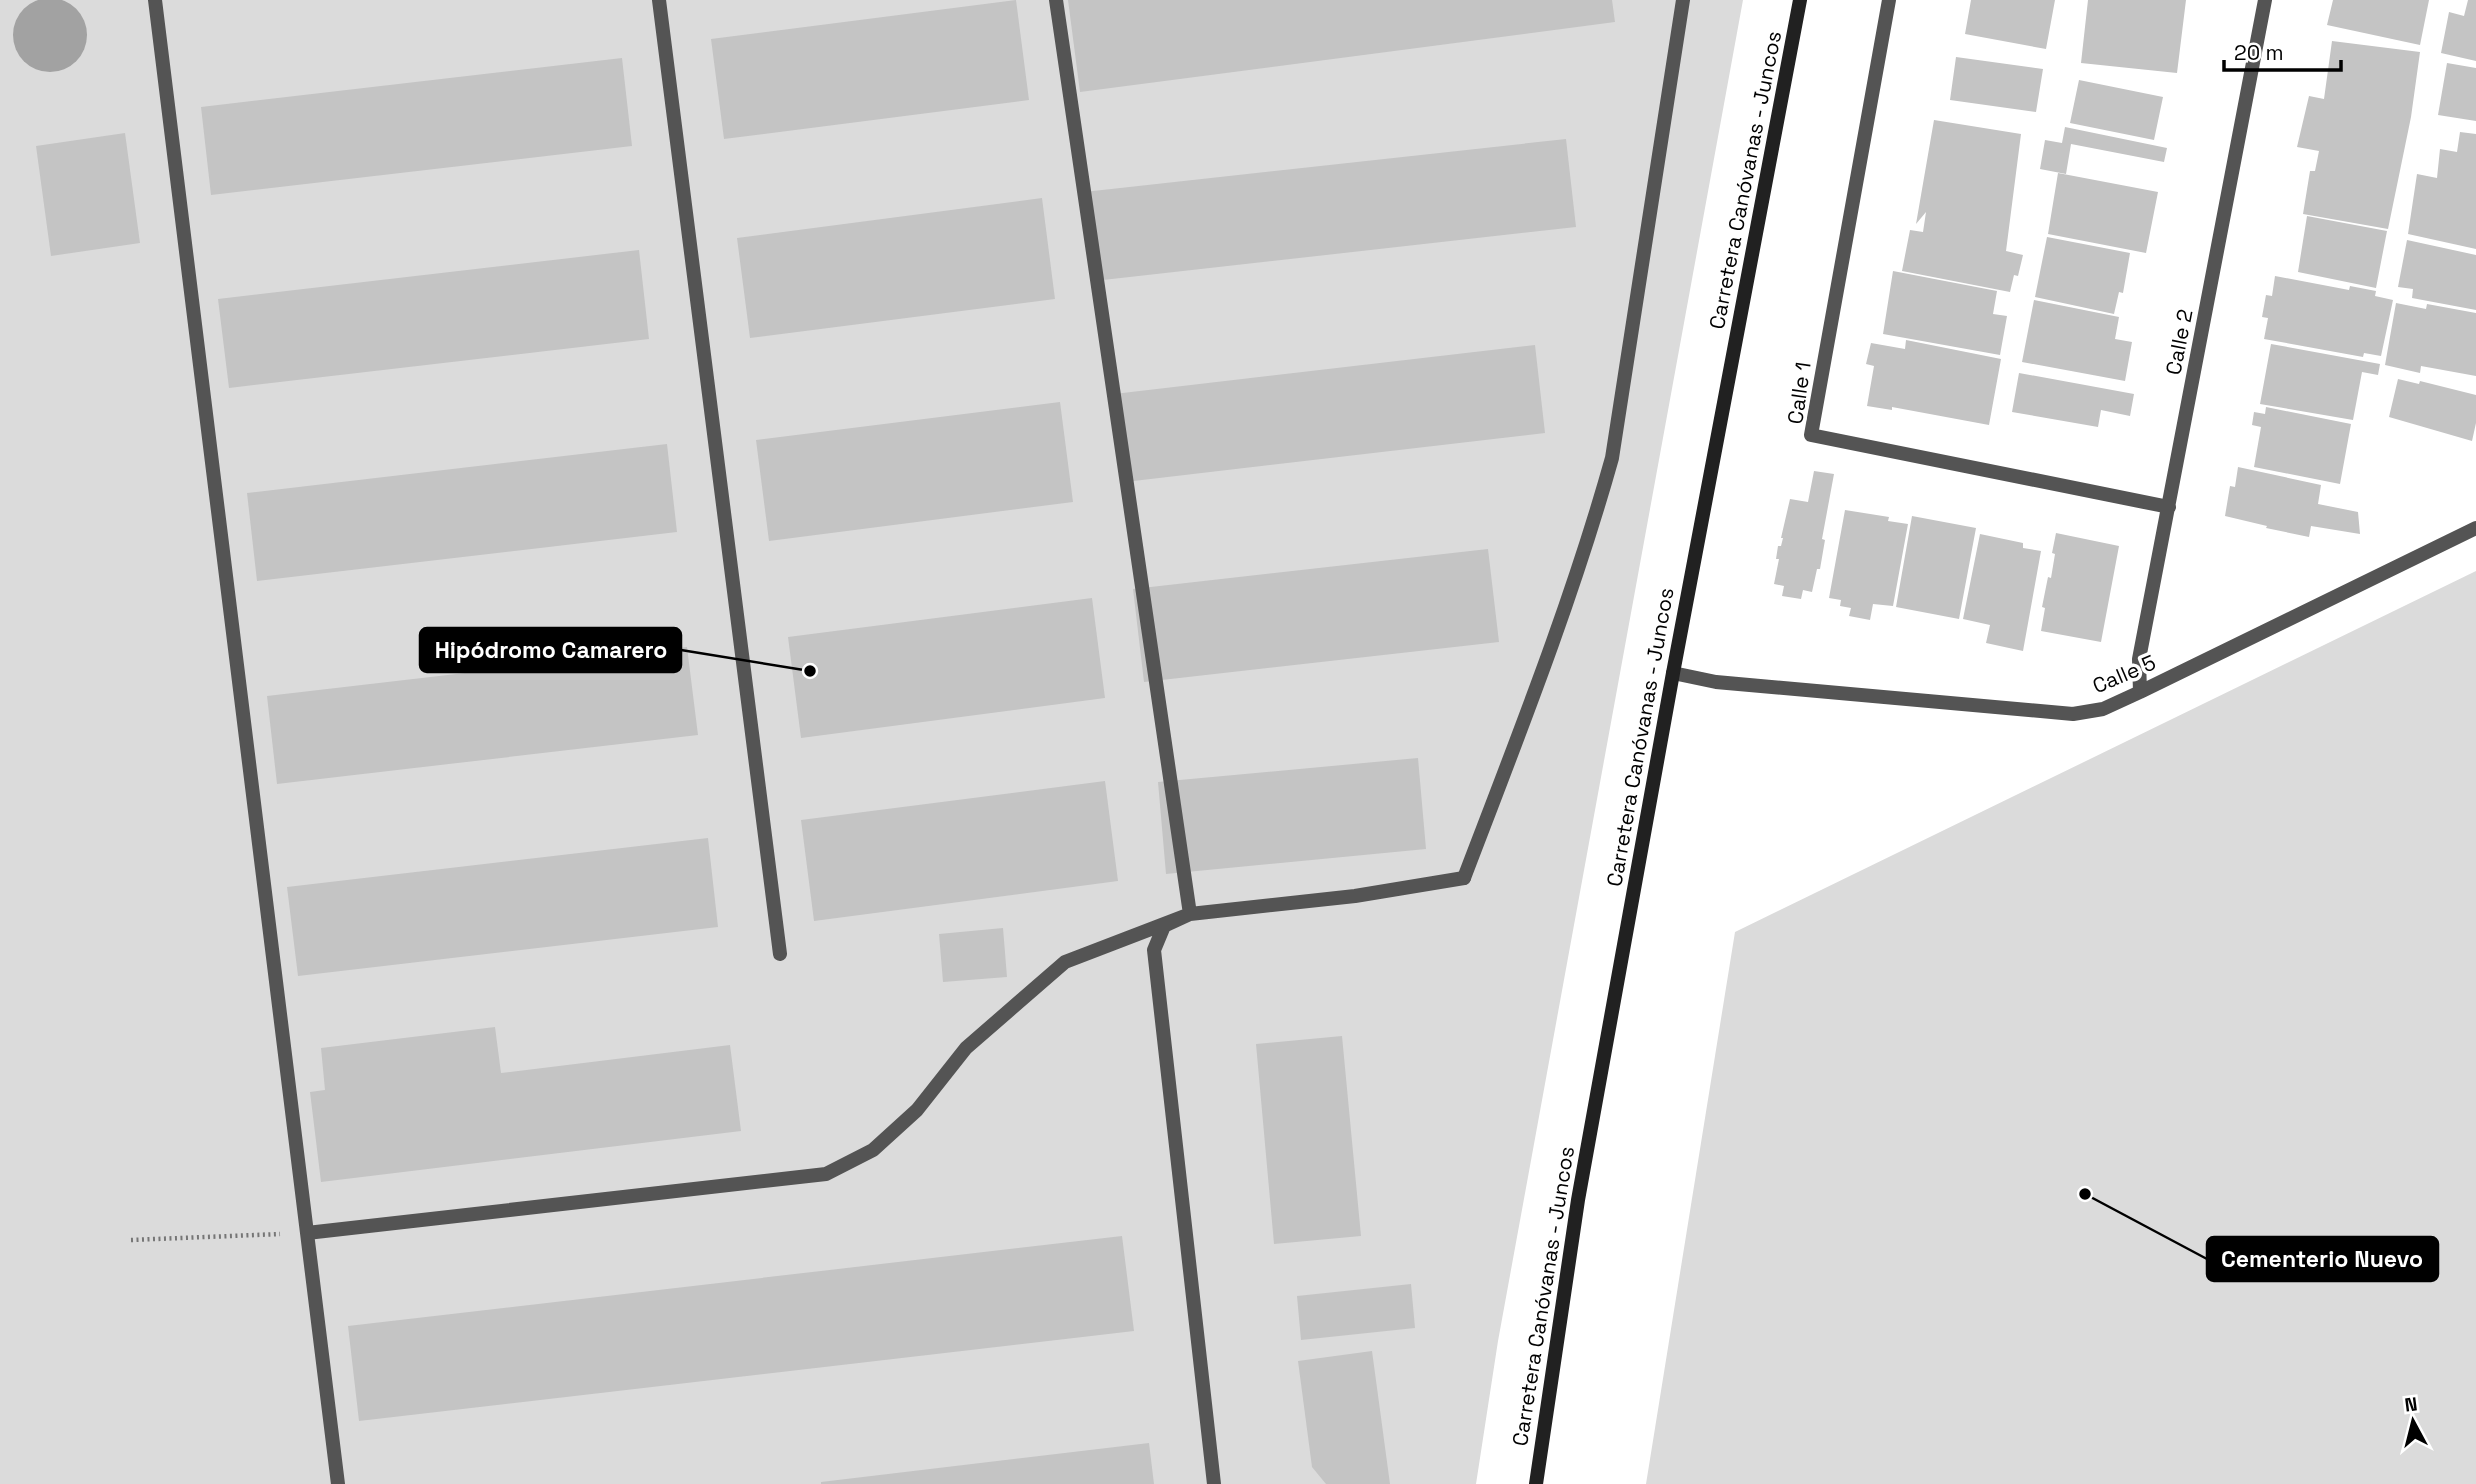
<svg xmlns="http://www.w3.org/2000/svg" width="2476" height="1484" font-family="'Space Grotesk',sans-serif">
<rect width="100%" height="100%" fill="#fff"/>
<!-- green -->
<path fill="#dbdbdb" d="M0 0H1743L1498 1341 1476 1484H0Z
M2476 571V1484H1646L1735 932Z"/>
<!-- water -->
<path fill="#a2a2a2" d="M13 35a37 37 0 1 1 74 0a37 37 0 1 1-74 0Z"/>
<!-- building -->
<path fill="#c4c4c4" d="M1016 0 1029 100 724 139 711 39Z
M1068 0H1612L1615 22 1080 92Z
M1971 0H2055L2046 49 1965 34Z
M2088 0H2186L2177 73 2081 63Z
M2333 0H2429L2420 45 2327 25Z
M2468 0H2476V61L2441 53 2449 12 2464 16Z
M2332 41 2420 52 2411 117 2388 229 2303 214 2310 171H2315L2319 151 2297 147 2309 96 2324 99Z
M1956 57 2043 69 2036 112 1950 100Z
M622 58 632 146 211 195 201 107Z
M2447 63 2476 68V121L2438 115Z
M2079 80 2163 97 2154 140 2070 123Z
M1934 120 2021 134 2006 251 2023 255 2018 276 2014 275 2010 292 1902 271 1910 230 1923 232 1926 212 1916 224Z
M2065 127 2167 148 2164 162 2071 144 2066 174 2040 169 2045 140 2062 143Z
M2460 132 2476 134V249L2408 234 2417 174 2437 178 2440 149 2457 152Z
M125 133 140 243 51 256 36 146Z
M1566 139 1576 227 1094 281 1084 192Z
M2058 173 2158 192 2146 253 2048 234Z
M1042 198 1055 299 750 338 737 238Z
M2307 216 2387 231 2376 288 2298 272Z
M2047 237 2130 253 2123 293 2119 292 2114 314 2035 297Z
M2407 240 2476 255V310L2412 298 2413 289 2398 287Z
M639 250 649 339 229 388 218 299Z
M1893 271 1997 291 1993 314 2007 316 2000 355 1883 334Z
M2275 276 2349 290 2350 286 2376 291 2375 296 2393 300 2381 356 2364 353 2363 357 2264 339 2268 318 2262 317 2266 295 2272 296Z
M2034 300 2119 317 2115 339 2132 342 2125 381 2022 362Z
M2396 303 2426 309 2427 304 2476 313V376L2421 366 2420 373 2385 365Z
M1906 340 2001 359 1989 425 1892 407V410L1867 406 1874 366 1866 364 1871 343 1905 349Z
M2271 344 2380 364 2378 375 2362 372 2353 420 2260 404Z
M1535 345 1545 433 1125 482 1114 394Z
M2019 373 2134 394 2130 416 2101 410 2098 427 2012 412Z
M2398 379 2419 384 2420 381 2476 395V423L2472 441 2389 417Z
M1060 402 1073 502 769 541 756 440Z
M2266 407 2351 424 2340 484 2254 467 2261 427 2252 425 2254 412 2265 414Z
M667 444 677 532 257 581 247 493Z
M2238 467 2321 485 2318 504 2358 512 2360 534 2311 526 2309 537 2266 528 2267 526 2225 516 2230 486 2235 487Z
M1814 471 1834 474 1822 539 1825 540 1820 569H1817L1812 592 1803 590 1801 599 1782 596 1784 586 1774 584 1779 559H1776L1778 546H1781L1783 538H1781L1790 499 1808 502Z
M1845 510 1889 517 1888 521 1908 524 1893 606 1873 604 1870 620 1849 616 1851 608 1840 606 1841 600 1829 598Z
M1912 516 1976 528 1959 619 1896 607Z
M2056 533 2119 546 2101 642 2041 631 2045 608 2042 607 2048 577 2051 578 2055 554 2052 553Z
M1980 534 2023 543V548L2041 551 2023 651 1986 643 1990 625 1963 619Z
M1488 549 1499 642 1144 682 1133 589Z
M1092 598 1105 698 801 738 788 637Z
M687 647 698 735 277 784 267 696Z
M1418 758 1426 849 1166 874 1158 782Z
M1105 781 1118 881 814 921 801 820Z
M708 838 718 927 298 976 287 887Z
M1003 928 1007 977 943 982 939 934Z
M495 1027 501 1073 730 1045 741 1131 321 1182 310 1092 325 1090 321 1048Z
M1342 1036 1361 1236 1274 1244 1256 1044Z
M1122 1236 1134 1331 359 1421 348 1326Z
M1411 1284 1415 1328 1301 1340 1297 1296Z
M1372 1351 1390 1484H1326L1312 1467 1298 1361Z
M1149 1443 1154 1484H821V1482Z"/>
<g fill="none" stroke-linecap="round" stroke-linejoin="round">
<!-- path -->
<path stroke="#767676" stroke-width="4.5" stroke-dasharray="2 3.5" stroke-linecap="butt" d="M131 1240 280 1234"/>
<!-- lane -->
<path stroke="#545454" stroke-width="14" d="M155 0 307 1233 826 1174 873 1150 917 1110 966 1048 1065 962 1190 914 1056 0
M659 0 780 954
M307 1233 338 1484
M1214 1484 1154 950 1164 926 1190 914 1355 896 1464 878"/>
<!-- street -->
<path stroke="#545454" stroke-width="14" d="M1889 0 1811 435 2169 507
M1673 673 1716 682 2073 714 2103 709 2140 692 2476 528
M2140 692 2139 659 2265 0
M1464 878C1517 739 1572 601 1612 458L1683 0"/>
<!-- secondary -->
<path stroke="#212121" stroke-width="14" d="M1536 1484 1578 1200 1673 673 1800 0"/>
</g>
<g text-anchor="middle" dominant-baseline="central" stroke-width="7" stroke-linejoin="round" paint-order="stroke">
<!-- street labels -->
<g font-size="21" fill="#000" stroke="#fff">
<text transform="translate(1745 180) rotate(-79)">Carretera Canóvanas - Juncos</text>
<text transform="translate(2179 342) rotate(-79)">Calle 2</text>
<text transform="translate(1799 393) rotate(-82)">Calle 1</text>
<text transform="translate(2124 674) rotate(-23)">Calle 5</text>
<text transform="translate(1640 737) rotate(-80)">Carretera Canóvanas - Juncos</text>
<text transform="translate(1543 1296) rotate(-81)">Carretera Canóvanas - Juncos</text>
</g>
</g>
<!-- callouts -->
<path fill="none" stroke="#000" stroke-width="2.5" d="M810 671L681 650M2085 1194L2207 1259"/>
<g fill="#000" stroke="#fff" stroke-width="2.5">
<circle cx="810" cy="671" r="7"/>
<circle cx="2085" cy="1194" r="7"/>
</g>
<g fill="#000" stroke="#000" stroke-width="2.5">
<rect x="420" y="628" width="261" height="44" rx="7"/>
<rect x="2207" y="1237" width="231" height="44" rx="7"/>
</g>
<g font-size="23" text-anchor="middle" font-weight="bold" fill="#fff">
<text x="551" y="658">Hipódromo Camarero</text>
<text x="2322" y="1267">Cementerio Nuevo</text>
</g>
<!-- north arrow -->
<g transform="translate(2413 1421) rotate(353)" stroke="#ffffff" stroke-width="5" paint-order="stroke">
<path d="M0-5L12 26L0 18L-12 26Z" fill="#000000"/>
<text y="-10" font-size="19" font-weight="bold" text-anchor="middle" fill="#000000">N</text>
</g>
<!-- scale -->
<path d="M2224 60v10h117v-10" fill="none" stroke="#000000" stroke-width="3.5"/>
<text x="2234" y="60" font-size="21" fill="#000000" stroke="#ffffff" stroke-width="5" paint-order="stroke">20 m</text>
</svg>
